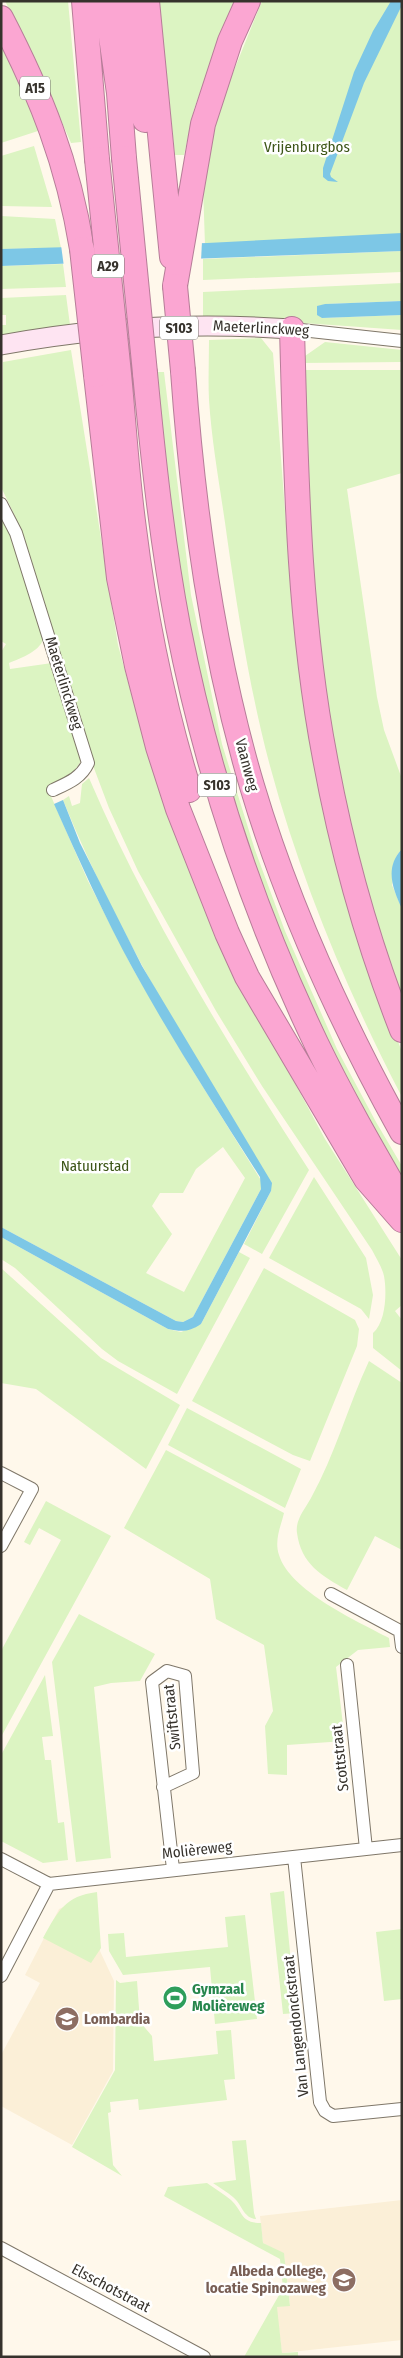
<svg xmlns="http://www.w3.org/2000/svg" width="403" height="2358" font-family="'Fira Sans Condensed',sans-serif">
<rect width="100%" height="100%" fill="#fff8eb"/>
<!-- built -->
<path fill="#fbefd7" d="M96 1893 100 1951 114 1981 113 2071 72 2145 1 2106V2055L40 1983 25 1975 59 1909Z
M402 2200V2340L282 2353 276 2307 290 2305 284 2254 263 2243 260 2216Z"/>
<!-- green -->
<path fill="#dcf4c2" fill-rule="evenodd" d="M5 1H68L81 142 71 143 31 51Z
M158 1H234L194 109 184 155H175Z
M262 1H402V238L205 245 203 186 220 105Z
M1 43 41 130 1 143Z
M34 146 52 207 1 206V156Z
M1 216 55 219 61 248 1 249Z
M402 251V272L203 280V259Z
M63 264 66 287 1 289V266Z
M402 283V301L326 304 317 307 322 318 402 315V330L203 316V292Z
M66 295 70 325 1 336V325H6V315H1V298Z
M261 338 273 353 294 629 304 704 374 978 402 1052V1097C347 991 301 881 270 766 250 691 238 614 227 537 221 492 212 446 209 400 208 380 209 360 209 340Z
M325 342 402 350V362L301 363 305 356Z
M71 350 118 645 146 748 235 972 325 1139 402 1260V1305L395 1311 402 1320V1371L373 1348V1333C386 1322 387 1292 384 1276 382 1267 376 1258 372 1250L262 1086 216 1011 138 871 109 808 86 747 15 516 1 487 3 362Z
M299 370H402V473L347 489 377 697 384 730 402 779V849L397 855 392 885 402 909V1008L357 861 321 675Z
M151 372H164L191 595 222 744 255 850 285 931 337 1049 376 1122 402 1166V1185C296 1000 217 796 181 586 168 515 161 443 151 372Z
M1 514 17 550 44 636C42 651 21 658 9 663L10 669 52 663 81 761 71 776 47 787 88 881 133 969 190 1066 262 1182 261 1189 193 1317 183 1322 176 1321 1 1227V652L6 644 1 641ZM223 1147 245 1178 184 1292 146 1273 172 1234 152 1206 160 1193H183L196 1169Z
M89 778C148 916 228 1044 309 1170L262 1254 244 1244 271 1191C199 1063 118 937 63 800L69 796 72 806 80 803 82 784Z
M314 1177 366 1258 373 1295 369 1319 361 1309 269 1258Z
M1 1237 168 1329 181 1332 201 1324 239 1252 250 1258 177 1394 118 1361 102 1349 15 1268 1 1259Z
M1 1268 101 1358 180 1405 146 1469 36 1389 1 1383Z
M264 1268 355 1320 359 1329 357 1346 310 1461 293 1455 192 1401Z
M369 1361 402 1383V1550L375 1536 347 1590C322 1576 301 1564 297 1533 295 1520 305 1509 311 1498 335 1455 348 1406 369 1361Z
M187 1408 301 1469 285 1508 168 1445Z
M166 1450 284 1513C281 1526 274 1540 279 1555 290 1591 357 1621 389 1638L390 1647 358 1650 336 1667 345 1741 287 1745V1775L268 1774 265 1726 273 1711 264 1645 216 1619 210 1579 124 1528Z
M46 1501 111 1536 1 1737V1651L61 1540 39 1528 30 1545 24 1542Z
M79 1614 155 1654 140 1681 111 1683 94 1687 111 1858 76 1862 52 1662Z
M45 1675 53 1736 42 1737 45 1760H51L58 1823 64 1822 68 1860 43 1863 1 1841V1755Z
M284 1891 296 2013 283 2014 270 1893Z
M97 1892 101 1948 91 1963 43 1938C58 1911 65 1896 97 1892Z
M245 1915 257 2019 215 2024 210 1967 123 1975 109 1951 108 1934 124 1933 126 1957 228 1947 225 1917Z
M402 1929V1999L384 2001 376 1932Z
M116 1980 120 1983 137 1981 140 2022 152 2036 154 2061 218 2054 216 2031 231 2030 235 2079 224 2080 227 2100 139 2110 138 2099 110 2102 111 2112 108 2113 113 2165 122 2176 72 2147 115 2070Z
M246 2140 254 2213 256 2219C243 2218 242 2204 233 2197 227 2192 219 2187 213 2183L236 2180 232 2141Z
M207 2183C215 2189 224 2194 231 2200 243 2211 240 2223 261 2223L263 2243 284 2253 290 2306 277 2307 282 2353 298 2352V2357H244L283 2288 280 2259 164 2196 168 2187Z"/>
<!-- water -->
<path fill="#7dc7e6" d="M391 1H402V5L364 83 330 174 331 177 338 182 328 181 323 177V168L354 72 373 31Z
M402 233V251L1 266V249L207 243Z
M402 301V315L322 318 317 315V306L325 304Z
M63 800 80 843 142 966 272 1183 271 1191 201 1324C189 1332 182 1332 168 1329L1 1237V1227L176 1321 183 1322 193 1317 261 1189 260 1177C216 1108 172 1040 133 969 104 916 79 860 54 804Z
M402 849V909C393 889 384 868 402 849Z"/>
<!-- pier -->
<path fill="#fff8eb" d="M202 241 201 261 64 267 61 245Z"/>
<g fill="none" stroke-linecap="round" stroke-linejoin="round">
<defs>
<path id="street" d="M292 329 402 341
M1 504 16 533 88 763C81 778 68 783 53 790
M1 1473 32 1489 1 1546
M331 1594 400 1631 402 1647
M347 1665 366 1849
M163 1787 193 1773 185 1676 167 1671 152 1682 173 1869
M294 1857 320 2102 325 2111 333 2116 402 2109
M1 1859 49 1884 402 1845
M1 1976 49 1884
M1 2248 204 2357"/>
<path id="secondary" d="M1 345C97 327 194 322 292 329"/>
<path id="highway" d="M84 1 97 159
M106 1 119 93 124 158
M125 1 145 120
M147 1 172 257
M1 18C41 95 68 163 82 249
M175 286 203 124 230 41 248 1
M292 329C296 472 298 617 325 758 342 851 367 941 402 1030
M183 371C193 511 212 651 252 786 288 907 341 1022 402 1132
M145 373C153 457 162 542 178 626 206 769 253 911 316 1043 342 1097 372 1149 402 1201
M119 374C124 426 127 478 134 529 145 618 163 705 189 790
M96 375 119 578 137 666 158 747 178 809 227 933 247 977 366 1179 402 1220"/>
</defs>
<!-- street casing -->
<use href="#street" stroke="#7f7769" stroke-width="14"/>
<!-- secondary casing -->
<use href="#secondary" stroke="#7f7769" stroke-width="21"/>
<!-- highway casing -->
<use href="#highway" stroke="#b67d98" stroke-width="26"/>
<!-- street -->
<use href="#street" stroke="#fff" stroke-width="12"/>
<!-- secondary -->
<use href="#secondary" stroke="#fee4f2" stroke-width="19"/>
<!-- highway -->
<use href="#highway" stroke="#fba6d2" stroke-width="24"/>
<defs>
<path id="highway-bridge" d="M124 158 145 373
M97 159 119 374
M82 249 96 375
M175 286 183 371"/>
</defs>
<!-- highway-bridge casing -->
<use href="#highway-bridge" stroke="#b67d98" stroke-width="26" stroke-linecap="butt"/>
<!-- highway-bridge -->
<use href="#highway-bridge" stroke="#fba6d2" stroke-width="24"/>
</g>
<!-- icons -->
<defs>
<symbol id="stadium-disc" viewBox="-11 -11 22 22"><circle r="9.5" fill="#2e9e5b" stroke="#fff"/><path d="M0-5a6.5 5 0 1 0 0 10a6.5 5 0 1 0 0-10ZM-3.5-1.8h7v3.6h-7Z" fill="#fff"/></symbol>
<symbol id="school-disc" viewBox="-11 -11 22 22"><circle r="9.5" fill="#8d6e63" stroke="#fff"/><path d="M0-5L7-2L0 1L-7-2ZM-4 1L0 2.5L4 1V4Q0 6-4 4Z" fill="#fff"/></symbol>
</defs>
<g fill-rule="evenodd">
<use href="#stadium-disc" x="161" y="1984" width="28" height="28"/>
<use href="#school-disc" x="53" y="2005" width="28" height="28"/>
<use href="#school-disc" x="330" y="2266" width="28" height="28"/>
</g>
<g text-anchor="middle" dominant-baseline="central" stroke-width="5" stroke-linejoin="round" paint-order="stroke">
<!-- shield labels -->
<g fill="#fff" stroke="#72706b" stroke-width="1">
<rect x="20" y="76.5" width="30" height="23" rx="4"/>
<rect x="92" y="254.5" width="32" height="23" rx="4"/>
<rect x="160" y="316.5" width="38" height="23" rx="4"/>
<rect x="198" y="773.5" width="38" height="23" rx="4"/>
</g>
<g font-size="14" font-weight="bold" fill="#36322c">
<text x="35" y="88">A15</text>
<text x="108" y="266">A29</text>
<text x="179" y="328">S103</text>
<text x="217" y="785">S103</text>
</g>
<!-- park labels -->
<g font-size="15" fill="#3c5517" stroke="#fff">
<text x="307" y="147">Vrijenburgbos</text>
<text x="95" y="1166">Natuurstad</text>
</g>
<!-- street labels -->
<g font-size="15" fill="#36322c" stroke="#fff">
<text transform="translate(261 328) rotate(3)">Maeterlinckweg</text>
<text transform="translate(64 683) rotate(73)">Maeterlinckweg</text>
<text transform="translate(247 765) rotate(75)">Vaanweg</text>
<text transform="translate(172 1717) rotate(-96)">Swiftstraat</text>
<text transform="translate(340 1758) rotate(-96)">Scottstraat</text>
<text transform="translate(197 1850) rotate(-6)">Molièreweg</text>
<text transform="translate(296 2026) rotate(-96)">Van Langendonckstraat</text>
<text transform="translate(111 2288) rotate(28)">Elsschotstraat</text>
</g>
<!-- leisure labels -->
<g font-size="15" font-weight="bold" fill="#27864d" stroke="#fff" text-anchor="start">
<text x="192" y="1989">Gymzaal<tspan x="192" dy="17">Molièreweg</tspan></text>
</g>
<!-- education labels -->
<g font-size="15" font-weight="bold" fill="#785e54" stroke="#fff" text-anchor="start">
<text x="84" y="2019">Lombardia</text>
<text x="326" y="2271" text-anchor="end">Albeda College,<tspan x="326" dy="17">locatie Spinozaweg</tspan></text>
</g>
</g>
<!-- border -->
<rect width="403" height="2358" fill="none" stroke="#36322c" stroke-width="5"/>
</svg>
